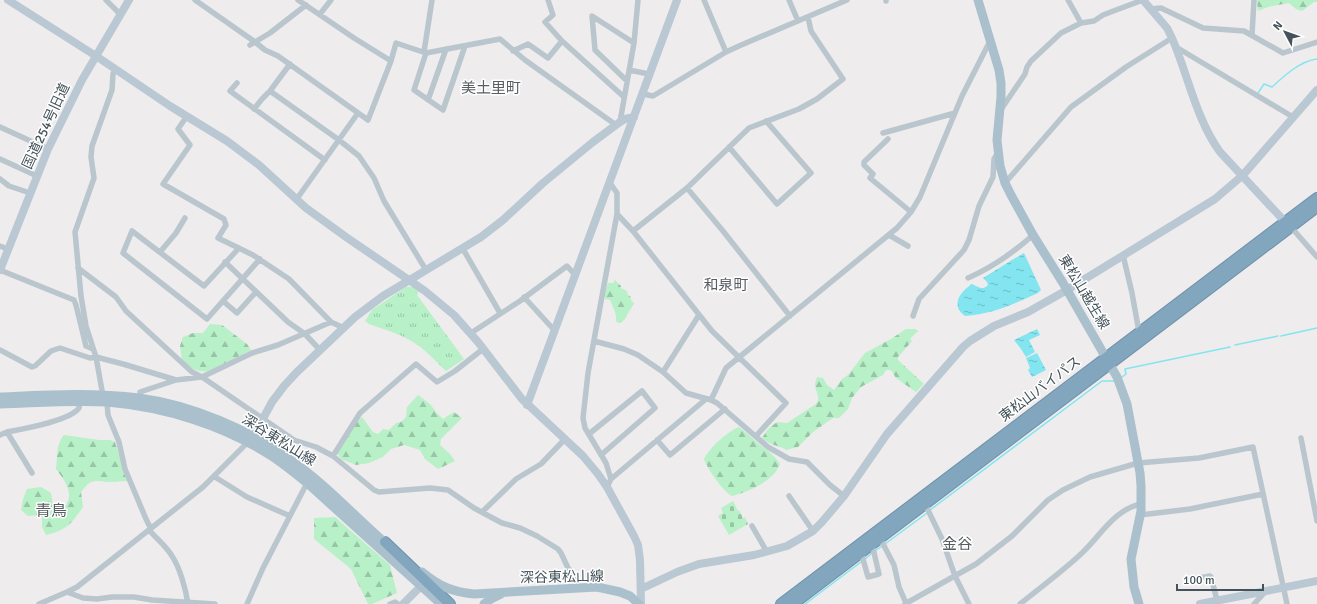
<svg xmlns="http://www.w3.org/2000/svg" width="1317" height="604" font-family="Signika,'Noto Sans JP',sans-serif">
<defs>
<pattern id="grass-tufts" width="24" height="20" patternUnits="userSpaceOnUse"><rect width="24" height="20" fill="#b8f0c7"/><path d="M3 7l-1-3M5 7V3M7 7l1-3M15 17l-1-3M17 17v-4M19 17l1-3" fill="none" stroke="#97c5a5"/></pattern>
<pattern id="forest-firs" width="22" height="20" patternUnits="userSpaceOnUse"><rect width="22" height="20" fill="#b8f0c7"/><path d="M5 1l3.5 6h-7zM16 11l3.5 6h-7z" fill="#97c5a5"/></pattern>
<pattern id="cemetery-stones" width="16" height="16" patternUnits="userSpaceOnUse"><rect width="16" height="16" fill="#b8f0c7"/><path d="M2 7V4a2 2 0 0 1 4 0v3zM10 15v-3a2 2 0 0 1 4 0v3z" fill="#97c5a5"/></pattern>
<pattern id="water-ripples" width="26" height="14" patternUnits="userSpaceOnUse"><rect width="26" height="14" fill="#83e5ef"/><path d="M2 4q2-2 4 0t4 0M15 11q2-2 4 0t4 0" fill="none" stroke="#6dbcc5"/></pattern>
</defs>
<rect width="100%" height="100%" fill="#efeced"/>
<!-- grass -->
<path fill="url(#grass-tufts)" d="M406 287H413L419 291 417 295 464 359 446 371C436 362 427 351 416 344 402 334 385 330 369 324L365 321 372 310Z"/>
<!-- forest -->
<path fill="url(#forest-firs)" d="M1257 0H1317V2H1314L1302 11 1296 9 1289 3 1268 7 1258 11Z
M615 280 621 286V288L627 291 628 295 631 297V300L634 303C632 308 630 309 628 313 626 318 624 322 618 323L616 321C617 314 613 307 610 300L605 299 604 294 608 283H613Z
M210 324 222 325 247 344 251 350 209 371C198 373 190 368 182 361L180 346 183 337 193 333H203Z
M906 329H915L918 331 910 339 912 341 898 357V360L924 384 916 392 896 378 891 370H886L883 375 861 387 852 398 848 409 839 418H833L813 432 798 447 786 450C783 447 781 448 777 446 771 444 766 442 762 438L768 429 777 422 787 423 816 404 818 401C819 390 812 390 817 377L823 378 827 385 834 390 842 379 848 375 865 353 891 339Z
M418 395 430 404 436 412 443 419 454 412 462 418 441 439 440 445 450 454 455 461 438 469 425 459 420 450 404 445 391 449 383 457 369 463 356 465 341 459 337 453C344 442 354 424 362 417L373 432 378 434 383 429 389 430 396 423 401 422 406 417 407 407Z
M739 427C746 432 752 438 759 444 762 447 761 445 764 448 769 451 777 459 780 464 774 481 748 492 732 496 723 491 708 470 704 459 710 447 727 432 739 427Z
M64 435 99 440H110L115 442 128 481C122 481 115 482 109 482 93 481 92 478 81 492L83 507C71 524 67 530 46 535L42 527V517L38 515 28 516 21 510 23 499 27 489 41 487 51 493 55 516C76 500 71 488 56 469 58 456 55 446 64 435Z
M335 517 390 565 397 593 372 604H368L351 569 314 539V518Z"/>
<!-- cemetery -->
<path fill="url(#cemetery-stones)" d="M733 501 738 511 739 510 743 518 745 517 748 524 729 535 718 516 723 513 721 508Z"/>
<!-- water -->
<path fill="url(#water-ripples)" d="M1024 253 1041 290 1038 293C1014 304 992 314 965 316 950 305 960 292 972 284 979 287 982 291 988 285L987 282 983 278 1012 260Z
M1037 329 1040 335 1029 340 1035 352 1026 357 1021 349 1014 340Z
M1037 353 1046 370 1032 377 1028 370 1030 368 1026 358Z"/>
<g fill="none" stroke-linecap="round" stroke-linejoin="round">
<!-- stream -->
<path stroke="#83e5ef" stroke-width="1.5" d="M1258 93 1264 84 1272 87C1284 76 1300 61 1317 59
M1281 336 1317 328
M1235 345 1278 336
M1122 377 1126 374 1125 369 1230 347
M930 510 1102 381H1115
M885 544 927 513
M875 551 882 546
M864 560 872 553
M805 604 861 562"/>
<defs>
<path id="highway" d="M385 542 450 604
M781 604 1317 198
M793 604 1317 207"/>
</defs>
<!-- highway casing -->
<use href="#highway" stroke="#6d91aa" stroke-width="12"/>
<!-- street -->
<path stroke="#bac6cd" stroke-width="5.5" d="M106 0 121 15
M195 0 255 42 270 33 306 5
M298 0 354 38 391 61
M548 0 553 15 545 22 562 41 624 97
M704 0 726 52
M789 0 798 21
M886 0V1
M1068 0 1081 23
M1151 9 1161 8 1203 28 1244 31 1283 53 1317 42
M320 14 331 0
M1252 35 1254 0
M250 45 255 42 265 50 278 56 368 120 391 61 396 43 426 53 500 39 525 60 616 125
M1176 47 1293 117
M513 51 528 44 548 58 562 41
M424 52 432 0
M426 53 414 90 443 110 465 46
M629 70 649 74
M627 81 595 50 592 16 634 43
M237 83 230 91 325 160
M270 91 339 140 359 156 374 178 384 201 426 270
M643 94 653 96 726 52 739 46 847 0
M428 100 446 49
M254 109 262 99 270 91 290 64
M1000 111 1025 74 1027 67 1031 61 1061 33 1081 23 1094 21 1103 15 1116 10 1143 0
M187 116 178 129 190 145 163 184 224 219 226 225 218 238 253 255 289 279 331 322
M620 122 634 43 638 0
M0 127 48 149
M883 133 955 113
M888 139 864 162V165L873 174 870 178 911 212
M729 147 777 204 811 173 766 121
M0 159 37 176
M0 179 9 186 30 193
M1005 183 1071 107 1126 67 1172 38
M687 188 723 231 790 316
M296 200 358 113
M617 214 633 231 712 331 786 403 756 436
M1291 227 1317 257
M633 231 687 188 749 128 799 109 817 99 843 79 811 31 808 17
M889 235 908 246
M0 246 8 249
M239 248 204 286 132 231 123 253 207 319 260 259
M463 249 500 313
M160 252 176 233 185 218
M1123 255 1132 293 1139 332
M225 262 288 322 305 334 320 350
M78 268 116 297 126 311 192 372 202 377 294 440 316 447 333 456 360 413 416 364 437 382 455 371 483 349
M0 270 74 300 76 305 86 346 93 349
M968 278C993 267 1013 253 1033 235
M524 297 555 331
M223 301 237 313 256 292
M913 316 919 299 964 250 969 240 979 206 993 177 994 159 997 154
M471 333 520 301 567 266 576 276
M594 341 624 349 638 355 663 372 686 393 711 400 717 403 768 447 789 459 807 462 830 485 844 496
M0 350 32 367 35 366 51 351 60 348 90 358 96 357 123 364 176 380 202 377 252 353 278 345 331 322 344 328
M663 372 699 315
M140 392 176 380
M103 396 96 357 86 326 81 296 75 232 94 178 91 157 92 146 112 90 113 74 115 69
M711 400 726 368 897 228 911 212 920 197 962 96 990 41
M107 403 108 415 119 442 125 469 146 519 151 529
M7 432 32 473
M589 434 642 391 655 408 601 455
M0 435 7 432C22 429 70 421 79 408 79 406 80 404 80 402
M1301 438 1317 521
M657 440 670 455 725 409
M333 456 374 490 379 492 430 488 448 490 474 508 502 523 520 528 537 536 558 549 561 553 568 568 577 580 578 588
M215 477 247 497 290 516
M611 479 706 399
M607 487 611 479 606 463 585 428 583 418 588 373 617 214V193L610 183
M789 496 813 531
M925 504 942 539 955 576 969 604
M482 512 516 479 541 464 565 439
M1140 515 1190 509 1263 494
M752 526 767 552
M149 530C157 539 166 546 172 556 180 568 186 590 188 604
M880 538 894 565 899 587 906 603
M861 552 868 577 879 574 872 544
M1188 580 1210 576 1211 577 1217 600
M67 592 83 598 97 599 112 597H134L152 600 215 604
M39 604 67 592 77 587 203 487 250 440
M247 604 263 568 307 483
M390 604 395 602 398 604
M905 604 976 564 1012 536 1048 500 1063 490 1090 477 1138 463 1199 458 1253 447 1287 604
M1020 604C1041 587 1063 571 1082 553 1100 536 1115 509 1141 504
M1254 604 1266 591"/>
<!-- secondary -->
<path stroke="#b9c8d2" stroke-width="8" d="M8 0 96 56 170 106 227 141 259 165 306 208 346 237 425 291 454 315 478 342 522 399 583 456 598 474 607 487 634 536 638 545 640 560 641 604
M1143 0 1167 28 1172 38C1188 75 1196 119 1220 152L1289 226
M0 270 48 149 82 80 129 0
M527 405 677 0
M253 437 272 402 284 386 297 372 355 317 383 296 481 237 503 220 543 183 593 142 620 122 625 119 634 117
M641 589 677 572 699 564 754 555 787 546 813 531 822 522 844 496 887 434 963 347 970 341 994 326 1028 312 1067 290 1215 199 1243 175 1317 90
M403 604 421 586
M1200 604 1317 581"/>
<!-- primary -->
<path stroke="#abc0cd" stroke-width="9" d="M978 0 999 70 1001 83V97L997 140 1000 166 1005 183 1011 195 1033 235 1063 283 1117 377 1127 404 1140 473 1141 486V511L1131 559 1134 587 1139 604
M0 397C46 395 93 392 139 398 192 405 250 430 292 461 328 486 357 519 390 547
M0 404C35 403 71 400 107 402 165 407 224 425 273 457 285 465 296 474 307 483L441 604
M422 572C439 586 452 592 474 594L597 587 620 592 630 596 639 604
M484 604 491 599 501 594"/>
<!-- highway -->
<use href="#highway" stroke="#82a6be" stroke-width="10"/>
</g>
<g text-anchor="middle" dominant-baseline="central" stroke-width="3" stroke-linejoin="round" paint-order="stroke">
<!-- street labels -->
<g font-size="14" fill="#44535b" stroke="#fff">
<text transform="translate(46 126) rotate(-65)">国道254号旧道</text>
<text transform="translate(1084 292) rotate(59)">東松山越生線</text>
<text transform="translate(1040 389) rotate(-37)">東松山バイパス</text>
<text transform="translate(279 440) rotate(32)">深谷東松山線</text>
<text transform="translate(562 577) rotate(-1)">深谷東松山線</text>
</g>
<!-- neighbourhood labels -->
<g font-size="15" fill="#595e62" stroke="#fff">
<text x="491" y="88">美土里町</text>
<text x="726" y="285">和泉町</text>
<text x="957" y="544">金谷</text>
</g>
<!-- quarter labels -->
<g font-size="16" fill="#595e62" stroke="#fff">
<text x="51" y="511">青鳥</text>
</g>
</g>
<!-- north arrow -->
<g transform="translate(1285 32) rotate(311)" stroke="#ffffff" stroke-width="3" paint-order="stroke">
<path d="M0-3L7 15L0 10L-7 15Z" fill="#44535b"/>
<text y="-6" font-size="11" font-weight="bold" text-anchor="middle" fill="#44535b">N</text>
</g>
<!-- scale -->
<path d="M1177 584v6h86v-6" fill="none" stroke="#44535b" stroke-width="2"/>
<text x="1183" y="584" font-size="12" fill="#44535b" stroke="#ffffff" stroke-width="3" paint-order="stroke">100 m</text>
</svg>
